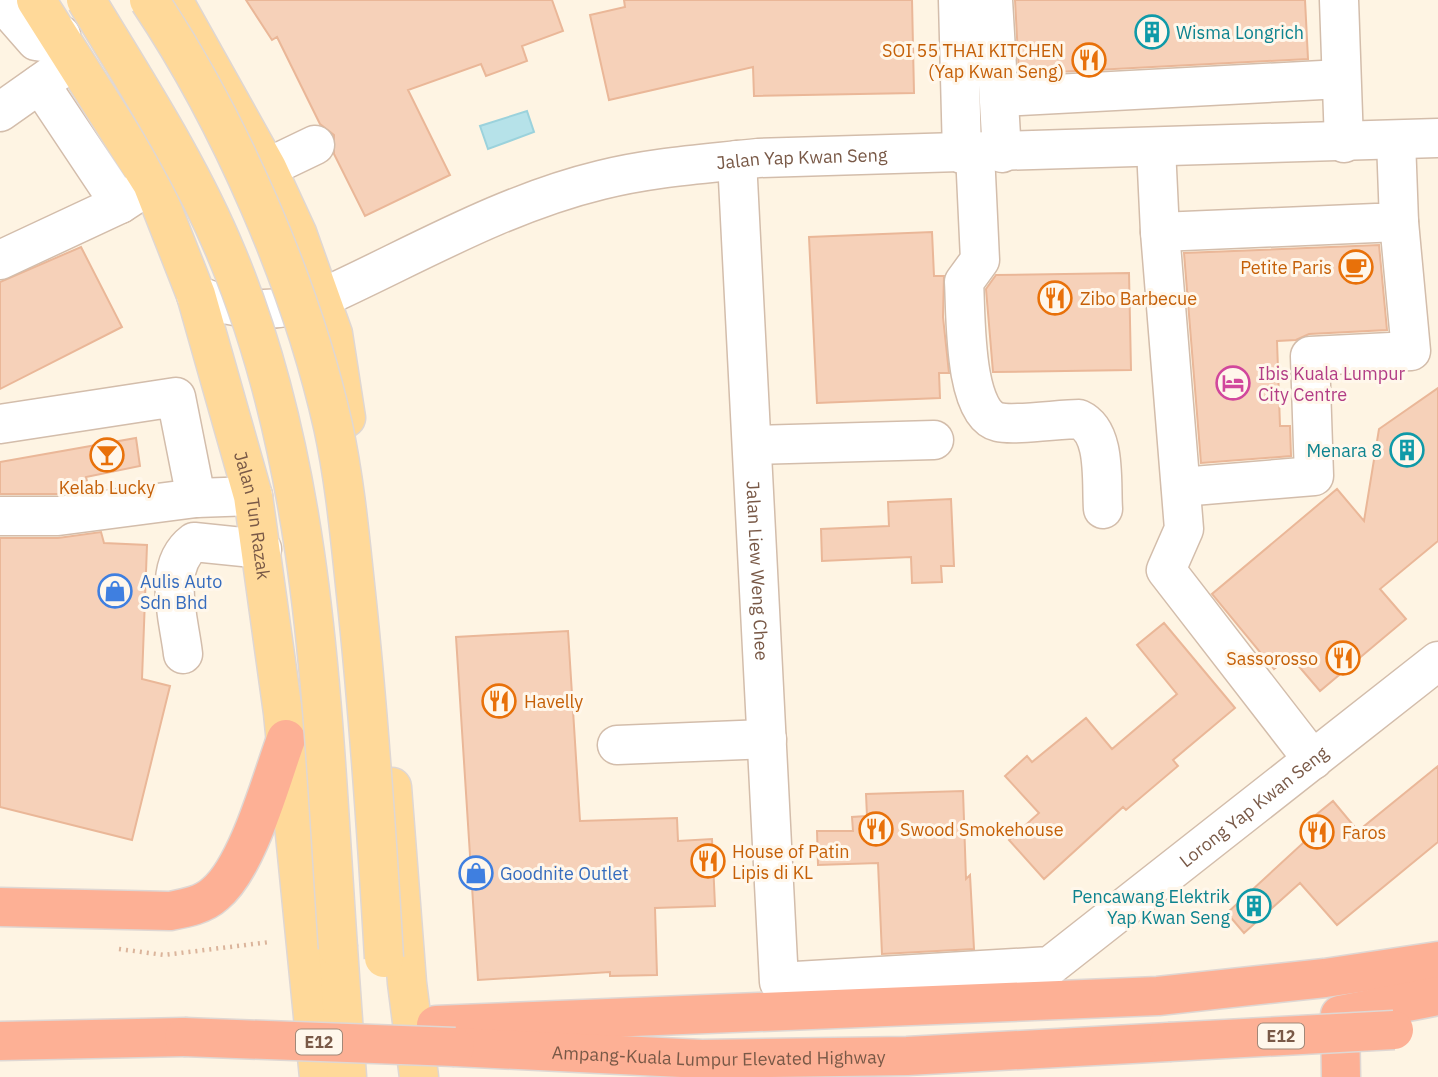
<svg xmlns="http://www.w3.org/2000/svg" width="1438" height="1077" font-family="'IBM Plex Sans',sans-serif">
<rect width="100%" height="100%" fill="#fef4e3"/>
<!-- water -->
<path fill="#b6e2e9" stroke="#9bd2dc" stroke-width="2" d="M527 111 534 132 488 149 480 126Z"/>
<!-- building -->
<path fill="#f6d1b9" stroke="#eab798" stroke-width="2" d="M246 0H552L563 31 522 46 527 61 486 76 481 64 408 90 450 175 365 216 334 154V135L320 124 277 37 272 40Z
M624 0H912L914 93 754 96 753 67 609 100 590 15 625 7Z
M1015 0H1305L1308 59 1019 74Z
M932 232 934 276H944L943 317 949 373H939L940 398 817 403 809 237Z
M1379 245 1387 330 1309 334 1296 340 1277 341 1280 426H1290L1291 456 1201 463 1184 253Z
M81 247 122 327 0 389V282Z
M1129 273 1131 370 993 372 986 289 996 275Z
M1438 388V541L1380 589 1406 619 1320 691 1290 656 1274 669 1212 594 1337 489 1364 521 1379 429Z
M136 438 140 466 86 477 89 490 57 494H0V462Z
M951 499 954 566H941L942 582 912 583 911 557 822 561 821 529 889 526 888 502Z
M101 532 104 543 147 545 142 679 170 686 132 840 0 807V538H58Z
M1164 623 1235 708 1173 760 1178 766 1126 810 1123 807 1044 879 1009 840 1039 813 1005 776 1027 756 1032 762 1086 718 1112 749 1177 694 1137 645Z
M568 631 580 821 677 818 678 841 712 839 715 906 655 908 657 975 610 976V972L478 980 456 637Z
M1438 766V842L1337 925 1300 883 1244 933 1227 913 1314 833 1306 823 1333 801 1358 831Z
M963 791 966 879 970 875 974 949 882 954 878 863 818 865 817 831H853L852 817 867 816 866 794Z"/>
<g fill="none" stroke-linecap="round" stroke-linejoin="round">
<defs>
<g id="minor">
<path d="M0 0 36 41 49 43 61 35"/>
<path d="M958 0 962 154"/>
<path d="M993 0 1002 153"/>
<path d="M1339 0 1344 143"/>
<path d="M40 84 120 204"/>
<path d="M999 97 1341 79"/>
<path d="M0 112 61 69"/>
<path d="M1156 148 1160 232 1399 222 1396 140"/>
<path d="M975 153 980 260 964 282C966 312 963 414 998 422 1014 426 1060 419 1079 419 1107 432 1101 481 1103 509"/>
<path id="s1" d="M737 160 779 982 1050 966 1438 661"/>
<path d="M267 168 315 145"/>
<path d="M1160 232 1184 529 1166 570 1313 760"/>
<path d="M0 260 120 204 152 183"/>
<path id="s2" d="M196 295C240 312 277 314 322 298 414 256 502 204 601 180 653 167 705 164 758 158L1438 138"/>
<path d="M0 424 176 397 196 498"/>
<path d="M753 445 934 440"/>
<path d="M1181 487 1314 476 1310 356 1411 351 1399 222"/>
<path d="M0 516H58L196 498 253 496"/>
<path d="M183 654C179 618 161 567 194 542L262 549"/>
<path d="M617 745 767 739"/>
</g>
<g id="major">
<path id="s3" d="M36 0 152 183 196 295 253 496 283 713 319 1077"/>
<path d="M173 0 267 168 297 233 333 334 346 418"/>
<path d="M392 787 407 983 419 1077"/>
<path d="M338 948 347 1077"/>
</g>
<g id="highway">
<path d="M0 907 170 911C186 908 203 905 215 894 248 867 271 780 286 739"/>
<path d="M436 1025 1158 996 1325 978 1438 961"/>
<path d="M0 1041 184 1037"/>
<path id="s4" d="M455 1047 702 1059 907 1056 1169 1042"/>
<path d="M1341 1077 1340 1015 1438 996"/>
</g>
</defs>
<!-- minor casing -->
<use href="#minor" stroke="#d3bdab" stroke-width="41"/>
<!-- major casing -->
<use href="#major" stroke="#dfd7d3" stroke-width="41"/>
<!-- highway casing -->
<use href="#highway" stroke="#dfd7d3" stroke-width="41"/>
<!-- path -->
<path stroke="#dbb49b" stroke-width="4.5" stroke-dasharray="2 5" stroke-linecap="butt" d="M119 949 164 955 270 942"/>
<!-- minor -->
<use href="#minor" stroke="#fff" stroke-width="38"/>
<!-- major -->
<use href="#major" stroke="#ffd999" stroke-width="38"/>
<!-- highway -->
<use href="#highway" stroke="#fdb095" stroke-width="38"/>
<defs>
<path id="major-bridge" d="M86 0C136 83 190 165 227 255 318 473 322 716 338 948
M149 0C230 121 301 284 333 426 345 481 350 538 356 594 369 715 377 836 384 958"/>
<path id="highway-bridge" d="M184 1037 455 1047
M1169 1042 1394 1030"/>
</defs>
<!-- major-bridge casing -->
<use href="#major-bridge" stroke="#dfd7d3" stroke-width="41" stroke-linecap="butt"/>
<!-- highway-bridge casing -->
<use href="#highway-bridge" stroke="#dfd7d3" stroke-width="41" stroke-linecap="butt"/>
<!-- major-bridge -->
<use href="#major-bridge" stroke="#ffd999" stroke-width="38"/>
<!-- highway-bridge -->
<use href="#highway-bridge" stroke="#fdb095" stroke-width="38"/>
</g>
<!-- icons -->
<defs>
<symbol id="building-ring" viewBox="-11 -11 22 22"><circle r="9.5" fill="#fff7eb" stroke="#0f9aa8" stroke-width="1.5"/><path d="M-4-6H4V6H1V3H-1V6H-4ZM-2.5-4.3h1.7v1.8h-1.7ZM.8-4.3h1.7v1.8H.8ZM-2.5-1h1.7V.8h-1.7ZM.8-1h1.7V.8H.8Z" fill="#0f9aa8"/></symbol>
<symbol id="restaurant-ring" viewBox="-11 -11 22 22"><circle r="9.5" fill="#fff7eb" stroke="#e8710a" stroke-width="1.5"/><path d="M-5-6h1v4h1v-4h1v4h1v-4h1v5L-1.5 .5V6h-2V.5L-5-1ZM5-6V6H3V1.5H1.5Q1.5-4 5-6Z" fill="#e8710a"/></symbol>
<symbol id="cafe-ring" viewBox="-11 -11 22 22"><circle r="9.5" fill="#fff7eb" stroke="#e8710a" stroke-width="1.5"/><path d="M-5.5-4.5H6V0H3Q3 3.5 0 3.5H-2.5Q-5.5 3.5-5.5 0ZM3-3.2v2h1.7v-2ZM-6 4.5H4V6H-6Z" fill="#e8710a"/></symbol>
<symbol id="hotel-ring" viewBox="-11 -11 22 22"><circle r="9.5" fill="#fff7eb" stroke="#d1479c" stroke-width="1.5"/><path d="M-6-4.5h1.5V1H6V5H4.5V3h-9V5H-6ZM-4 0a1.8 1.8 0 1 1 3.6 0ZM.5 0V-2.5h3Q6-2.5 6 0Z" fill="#d1479c"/></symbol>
<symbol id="bar-ring" viewBox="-11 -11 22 22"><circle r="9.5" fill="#fff7eb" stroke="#e8710a" stroke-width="1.5"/><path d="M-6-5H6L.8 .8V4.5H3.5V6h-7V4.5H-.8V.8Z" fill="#e8710a"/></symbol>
<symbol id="shop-ring" viewBox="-11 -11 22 22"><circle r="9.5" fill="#fff7eb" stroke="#3f7fe0" stroke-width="1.5"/><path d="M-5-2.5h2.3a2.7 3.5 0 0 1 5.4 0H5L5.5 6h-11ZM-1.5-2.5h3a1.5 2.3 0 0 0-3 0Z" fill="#3f7fe0"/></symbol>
</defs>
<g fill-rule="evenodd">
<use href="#building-ring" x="1133" y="13" width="38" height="38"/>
<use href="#restaurant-ring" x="1070" y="41" width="38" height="38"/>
<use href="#cafe-ring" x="1337" y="248" width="38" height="38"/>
<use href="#restaurant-ring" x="1036" y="279" width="38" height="38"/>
<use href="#hotel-ring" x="1214" y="364" width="38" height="38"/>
<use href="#building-ring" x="1388" y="431" width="38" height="38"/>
<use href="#bar-ring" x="88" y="436" width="38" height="38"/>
<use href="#shop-ring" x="96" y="572" width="38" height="38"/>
<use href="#restaurant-ring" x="1324" y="639" width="38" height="38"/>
<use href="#restaurant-ring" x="480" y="682" width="38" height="38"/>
<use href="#restaurant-ring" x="857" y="810" width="38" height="38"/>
<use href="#restaurant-ring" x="1298" y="813" width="38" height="38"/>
<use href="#restaurant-ring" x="689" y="842" width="38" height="38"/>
<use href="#shop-ring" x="457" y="854" width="38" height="38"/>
<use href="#building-ring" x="1235" y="887" width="38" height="38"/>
</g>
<g text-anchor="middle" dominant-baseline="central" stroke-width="6" stroke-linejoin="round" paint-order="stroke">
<!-- shield labels -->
<g fill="#fff7eb" stroke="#a18878" stroke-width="2">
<rect x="1258" y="1023.5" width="46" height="25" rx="5"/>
<rect x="296" y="1029.5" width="46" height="25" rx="5"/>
</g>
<g font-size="16" font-weight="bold" fill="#795947">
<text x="1281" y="1036">E12</text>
<text x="319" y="1042">E12</text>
</g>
<!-- culture labels -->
<g font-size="18" fill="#0d838f" stroke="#fff7eb" text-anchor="end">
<text x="1176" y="32" text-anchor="start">Wisma Longrich</text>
<text x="1382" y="450">Menara 8</text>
<text x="1230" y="896">Pencawang Elektrik<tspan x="1230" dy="21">Yap Kwan Seng</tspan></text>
</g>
<!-- food labels -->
<g font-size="18" fill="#c56008" stroke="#fff7eb" text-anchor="start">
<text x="1064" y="50" text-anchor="end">SOI 55 THAI KITCHEN<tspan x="1064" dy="21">(Yap Kwan Seng)</tspan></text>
<text x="1332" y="267" text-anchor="end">Petite Paris</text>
<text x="1080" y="298">Zibo Barbecue</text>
<text x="107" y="487" text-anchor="middle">Kelab Lucky</text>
<text x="1318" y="658" text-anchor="end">Sassorosso</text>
<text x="524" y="701">Havelly</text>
<text x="900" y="829">Swood Smokehouse</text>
<text x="1342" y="832">Faros</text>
<text x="732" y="851">House of Patin<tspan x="732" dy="21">Lipis di KL</tspan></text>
</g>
<!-- street labels -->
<g font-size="18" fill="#795947" stroke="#fff7eb">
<text stroke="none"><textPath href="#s2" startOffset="635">Jalan Yap Kwan Seng</textPath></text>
<text stroke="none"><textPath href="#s3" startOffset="565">Jalan Tun Razak</textPath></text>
<text stroke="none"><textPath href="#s1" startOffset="411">Jalan Liew Weng Chee</textPath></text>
<text stroke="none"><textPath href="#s1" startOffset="1353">Lorong Yap Kwan Seng</textPath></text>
<text stroke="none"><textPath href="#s4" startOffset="264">Ampang-Kuala Lumpur Elevated Highway</textPath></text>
</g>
<!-- hotel labels -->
<g font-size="18" fill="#b23c85" stroke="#fff7eb" text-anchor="start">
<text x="1258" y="373">Ibis Kuala Lumpur<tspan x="1258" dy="21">City Centre</tspan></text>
</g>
<!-- shop labels -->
<g font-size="18" fill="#366cbe" stroke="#fff7eb" text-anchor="start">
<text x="140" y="581">Aulis Auto<tspan x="140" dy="21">Sdn Bhd</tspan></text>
<text x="500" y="873">Goodnite Outlet</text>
</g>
</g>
</svg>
